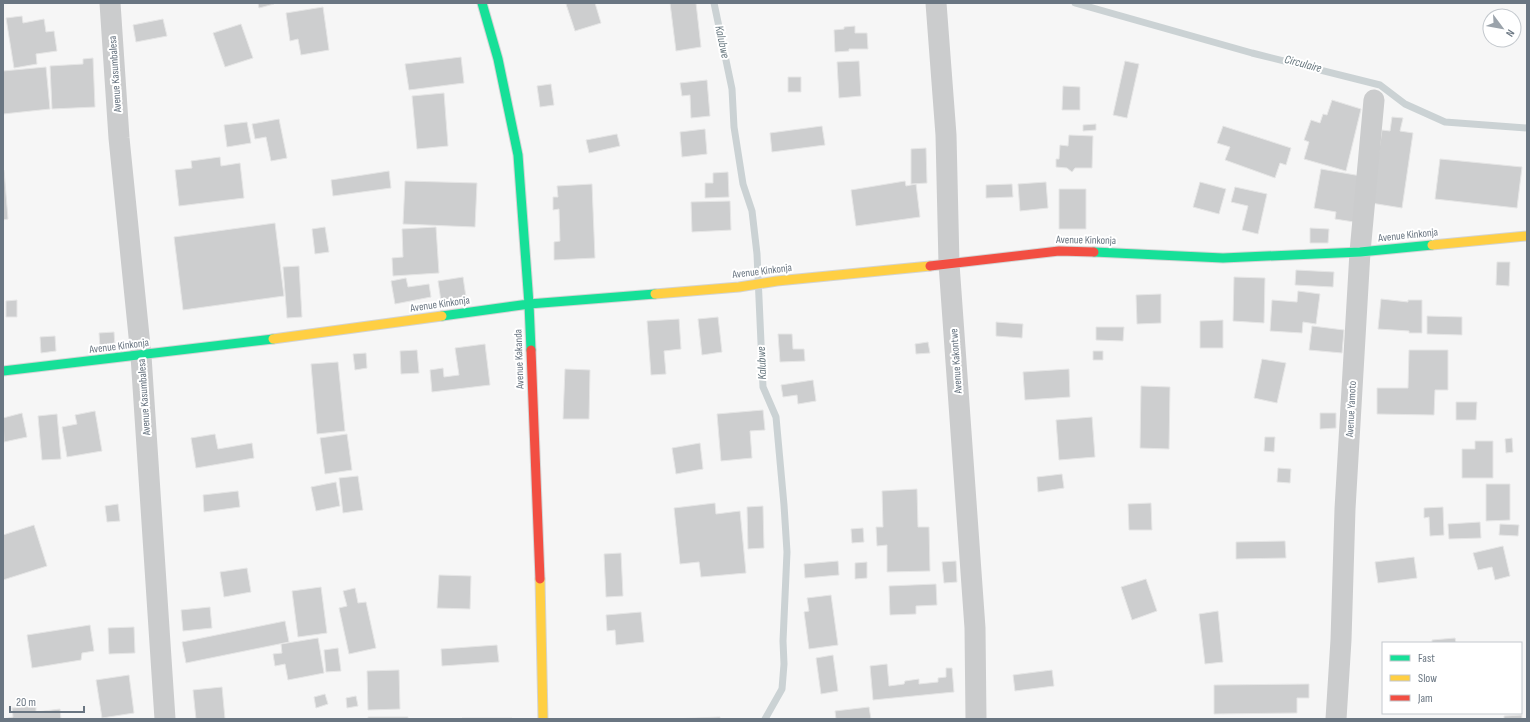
<svg xmlns="http://www.w3.org/2000/svg" width="1530" height="722" font-family="'Sofia Sans Condensed',sans-serif">
<rect width="100%" height="100%" fill="#f6f6f6"/>
<g fill="none" stroke-linecap="round" stroke-linejoin="round">
<!-- stream -->
<path stroke="#cbd2d4" stroke-width="7" d="M714 3 732 89 734 127 743 184 752 211 757 254 763 387 776 417 784 505 787 552 783 641 784 664 782 689 765 719
M1075 3 1252 53 1380 85 1405 104 1445 122 1527 128"/>
</g>
<!-- building -->
<path fill="#cdcecf" stroke="#e6e6e6" d="M258 3H274V4L259 8Z
M570 3H595L601 23 575 31 566 4Z
M670 3H696L701 47 676 51Z
M323 7 329 50 301 55 298 39 290 41 286 13Z
M22 16 23 23 44 19 46 32 54 31 57 51 36 54 37 64 14 68 6 18Z
M163 19 167 36 136 42 133 25Z
M241 24 253 58 225 67 213 33Z
M855 26V33H867L868 49H849V51L835 52 834 30 844 29V27Z
M461 57 464 83 409 90 405 64Z
M93 58 95 107 52 109 50 66 83 64V59Z
M859 61 861 96 839 98 837 62Z
M1125 61 1139 64 1127 118 1113 115Z
M46 67 50 109 3 114V71Z
M788 77H801V92H788Z
M707 80 710 116 691 118 690 95 682 96 680 83Z
M551 84 554 105 540 107 537 86Z
M1063 86 1080 87V110H1062Z
M444 93 448 146 417 149 412 96Z
M1332 100 1361 109 1346 171 1304 159 1309 142 1304 140 1311 120 1320 123 1323 114 1327 115Z
M1392 117 1403 118 1400 131 1413 133 1402 208 1371 203 1382 130 1390 131Z
M279 119 287 158 271 161 266 137 255 139 252 124Z
M247 122 251 143 227 147 224 125Z
M1096 124V130L1083 131V125Z
M822 126 825 145 772 152 770 133Z
M1223 126 1291 148 1286 165 1280 163 1275 178 1225 160 1230 147 1217 143Z
M705 129 707 154 682 157 680 132Z
M617 134 620 146 589 153 586 140Z
M1069 135 1093 136 1092 168H1075L1072 172 1067 168 1056 167V159H1059L1060 145 1068 146Z
M926 148 927 183 911 184V149Z
M220 157 221 166 240 163 244 198 179 206 175 170 192 168 191 161Z
M1440 159 1522 167 1517 208 1435 199Z
M1321 169 1361 176 1354 222 1335 219 1336 212 1314 208Z
M3 170H4L8 219 3 220Z
M389 171 391 188 333 196 331 180Z
M728 172 729 197 705 198V183H713V173Z
M405 181 477 183 475 227 403 224Z
M905 181 906 186 916 184 920 217 856 226 851 190Z
M1046 182 1048 208 1020 211 1018 184Z
M1200 182 1226 189 1219 214 1193 207Z
M592 184 595 258 554 260V242L560 241 559 209 553 210V197H558L557 186Z
M1012 184 1013 197 986 198V185Z
M1235 187 1267 194 1258 234 1242 230 1248 206 1231 202Z
M1059 189H1086V229H1059Z
M730 201 731 230 692 232 691 202Z
M275 223 284 296 183 310 174 237Z
M325 227 329 252 315 254 312 229Z
M436 227 439 273 393 276 392 258 403 257 402 229Z
M1310 228 1329 229 1328 243H1310Z
M1497 262H1510L1509 286 1496 285Z
M299 266 302 317 287 318 283 267Z
M1296 270 1334 272 1333 287 1295 285Z
M463 277 466 297 441 301 438 281Z
M1234 277 1265 278 1264 323 1233 321Z
M406 278 408 287 429 284 431 297 395 304 391 281Z
M1298 291 1320 294 1316 324 1303 322 1302 333 1270 331 1272 300 1297 302Z
M1161 294V323L1137 324 1136 295Z
M1381 299 1408 302V300H1422V333H1409V331L1378 329Z
M17 300V317H6V301Z
M1427 316 1462 317V335L1427 334Z
M718 317 722 352 702 355 698 319Z
M679 319 681 349 664 351 666 374 651 375 647 321Z
M1223 320V348H1200V321Z
M996 322 1023 324 1022 338 996 336Z
M1312 326 1344 330 1342 353 1309 350Z
M1096 327H1124L1123 341 1096 340Z
M114 332 115 347 100 348 99 333Z
M778 334H792L793 349H804L805 361 780 362Z
M55 336 56 351 41 353 40 337Z
M928 342 930 353 916 354 915 344Z
M485 344 490 385 432 392 430 370 443 368 444 377 459 375 455 348Z
M417 350 419 373 401 374 400 351Z
M1409 350H1448V390H1435L1434 415 1377 414V388H1408Z
M1093 351H1103V360H1093Z
M366 353 367 368 355 370 353 354Z
M1262 359 1286 363 1277 403 1254 398Z
M338 362 345 431 317 434 311 364Z
M565 369 590 370 589 419H563Z
M1069 369 1070 397 1025 400 1023 372Z
M813 380 816 401 798 404 797 395 783 397 781 385Z
M1141 386 1170 387 1169 449 1140 448Z
M1456 402H1477L1476 420H1456Z
M763 410 765 430 750 431 752 458 721 461 717 414Z
M95 411 102 451 67 457 62 427 77 424 75 415Z
M22 413 27 437 4 442 3 418Z
M1320 413H1336V428L1320 429Z
M57 414 61 459 42 460 38 416Z
M1092 417 1095 457 1059 460 1056 420Z
M215 434 218 449 252 443 254 458 196 468 191 438Z
M347 434 352 470 325 474 320 438Z
M1265 437H1275L1274 452 1264 451Z
M1512 438 1513 452 1506 453 1505 439Z
M1475 441H1493V478H1462V449H1475Z
M700 443 703 469 676 474 672 448Z
M1278 468 1291 469 1290 483 1277 482Z
M1062 474 1064 488 1038 492 1037 477Z
M358 476 363 510 343 513 339 478Z
M336 482 340 506 316 511 311 487Z
M1486 484H1510V520L1486 521Z
M917 489 918 527H929L930 571 887 572V545L877 546 876 527H883L882 491Z
M238 491 240 507 204 512 203 495Z
M715 503 716 514 740 511 746 573 701 577 699 562 680 564 674 508Z
M1151 503 1152 530H1129L1128 504Z
M118 504 120 521 107 522 105 506Z
M763 506 764 548 748 549 747 507Z
M1443 507 1444 535 1430 536 1429 517 1424 518V508Z
M1480 522 1481 538 1449 539 1448 524Z
M1500 524 1519 525 1518 536 1499 535Z
M34 525 47 566 3 580V535Z
M863 528 864 542 852 543 851 529Z
M1285 541 1286 558 1236 559V542Z
M1503 546 1510 576 1495 580 1492 567 1478 570 1473 553Z
M621 553 623 596 606 597 604 554Z
M1414 557 1417 578 1378 583 1375 562Z
M838 561 839 575 805 578 804 564Z
M956 561 957 582 944 583 942 562Z
M867 562V578L855 579V563Z
M247 568 251 592 224 597 220 572Z
M439 575 471 576 470 609 437 608Z
M1146 579 1157 611 1132 620 1121 587Z
M936 584 937 605 916 606V614L890 615 889 586Z
M321 587 327 633 298 637 292 591Z
M355 588 358 603 366 602 376 648 349 654 339 608 347 606 343 591Z
M831 595 838 645 809 649 804 612 809 611 807 598Z
M210 607 212 628 183 631 181 610Z
M1218 611 1223 662 1205 664 1199 614Z
M641 612 644 642 616 645 615 630 607 631 606 615Z
M285 621 289 642 186 663 182 642Z
M90 625 94 651 82 653 81 660 32 668 27 635Z
M134 627 135 653 109 654 108 628Z
M318 638 324 673 288 680 285 664 275 666 273 654 282 653 281 644Z
M1455 638 1456 643H1432V640Z
M497 645 499 662 442 666 441 649Z
M338 648 341 671 326 672 324 650Z
M833 655 838 691 821 694 816 658Z
M887 664 889 686 904 684 905 681 919 679V684L938 682V678L946 677V668H952L954 692 873 700 870 666Z
M399 670 400 709 368 710 367 671Z
M1052 670 1054 686 1015 691 1013 675Z
M129 675 134 713 102 718 96 680Z
M1309 684V698H1297V713L1214 714V685Z
M222 687 225 719H196L193 690Z
M325 694 328 704 316 708 314 697Z
M356 696 358 706 347 708 346 698Z
M36 706V712L60 709 61 719H3L13 717 12 708Z
M869 707 871 719H836L835 711Z
M1522 715V719H1504V716Z
M368 717H408V719H368Z
M720 717V719H672Z
M462 718H512V719H462Z"/>
<g fill="none" stroke-linecap="round" stroke-linejoin="round">
<defs>
<path id="fast" d="M482 3 498 59 518 155 529 304 531 350
M1094 252 1223 258 1360 252 1432 245
M442 316 529 304 655 294
M3 371 273 339"/>
<path id="slow" d="M1432 245 1527 236
M655 294 739 287 777 281 930 266
M273 339 442 316
M540 579 543 719"/>
<path id="jam" d="M930 266 1059 251 1094 252
M531 350 540 579"/>
</defs>
<!-- fast casing -->
<use href="#fast" stroke="#d3d4d4" stroke-width="11"/>
<!-- slow casing -->
<use href="#slow" stroke="#d3d4d4" stroke-width="11"/>
<!-- jam casing -->
<use href="#jam" stroke="#d3d4d4" stroke-width="11"/>
<!-- street -->
<path stroke="#cbcccd" stroke-width="21" d="M110 3 119 138 141 356 165 719
M936 3 946 135 949 264 975 628 976 719
M1336 719 1341 640 1345 509 1360 252 1374 100"/>
<!-- fast -->
<use href="#fast" stroke="#16e098" stroke-width="9"/>
<!-- slow -->
<use href="#slow" stroke="#ffcf43" stroke-width="9"/>
<!-- jam -->
<use href="#jam" stroke="#f24e42" stroke-width="9"/>
</g>
<g text-anchor="middle" dominant-baseline="central" stroke-width="4" stroke-linejoin="round" paint-order="stroke">
<!-- street labels -->
<g font-size="11" fill="#6a7682" stroke="#fff">
<text transform="translate(115 74) rotate(-94)">Avenue Kasumbalesa</text>
<text transform="translate(1408 235) rotate(-6)">Avenue Kinkonja</text>
<text transform="translate(1086 240) rotate(1)">Avenue Kinkonja</text>
<text transform="translate(762 271) rotate(-7)">Avenue Kinkonja</text>
<text transform="translate(440 304) rotate(-8)">Avenue Kinkonja</text>
<text transform="translate(119 346) rotate(-7)">Avenue Kinkonja</text>
<text transform="translate(519 359) rotate(-92)">Avenue Kakanda</text>
<text transform="translate(956 361) rotate(-94)">Avenue Kakontwe</text>
<text transform="translate(144 397) rotate(-94)">Avenue Kasumbalesa</text>
<text transform="translate(1351 409) rotate(-87)">Avenue Yamoto</text>
</g>
<!-- water labels -->
<g font-size="12" font-style="italic" fill="#66767e" stroke="#fff">
<text transform="translate(722 42) rotate(78)">Kalubwe</text>
<text transform="translate(1303 64) rotate(15)">Circulaire</text>
<text transform="translate(762 363) rotate(-92)">Kalubwe</text>
</g>
</g>
<!-- border -->
<rect width="1530" height="722" fill="none" stroke="#6a7682" stroke-width="8"/>
<!-- legend -->
<rect x="1382" y="642" width="140" height="72" fill="#ffffff" stroke="#c3c8cd"/>
<rect x="1390" y="655" width="20" height="6" fill="#16e098" stroke="#c3c8cd"/>
<text x="1418" y="662" font-size="12" fill="#6a7682">Fast</text>
<rect x="1390" y="675" width="20" height="6" fill="#ffcf43" stroke="#c3c8cd"/>
<text x="1418" y="682" font-size="12" fill="#6a7682">Slow</text>
<rect x="1390" y="695" width="20" height="6" fill="#f24e42" stroke="#c3c8cd"/>
<text x="1418" y="702" font-size="12" fill="#6a7682">Jam</text>
<!-- north arrow -->
<g transform="translate(1502 28) rotate(122)"><circle r="19" fill="#ffffff" stroke="#c3c8cd"/>
<path d="M0-3L7 15L0 10L-7 15Z" fill="#9ba3ab"/>
<text y="-6" font-size="11" font-weight="bold" text-anchor="middle" fill="#6a7682">N</text>
</g>
<!-- scale -->
<path d="M10 706v6h74v-6" fill="none" stroke="#6a7682" stroke-width="2"/>
<text x="16" y="706" font-size="12" fill="#6a7682" stroke="#ffffff" stroke-width="3" paint-order="stroke">20 m</text>
</svg>
